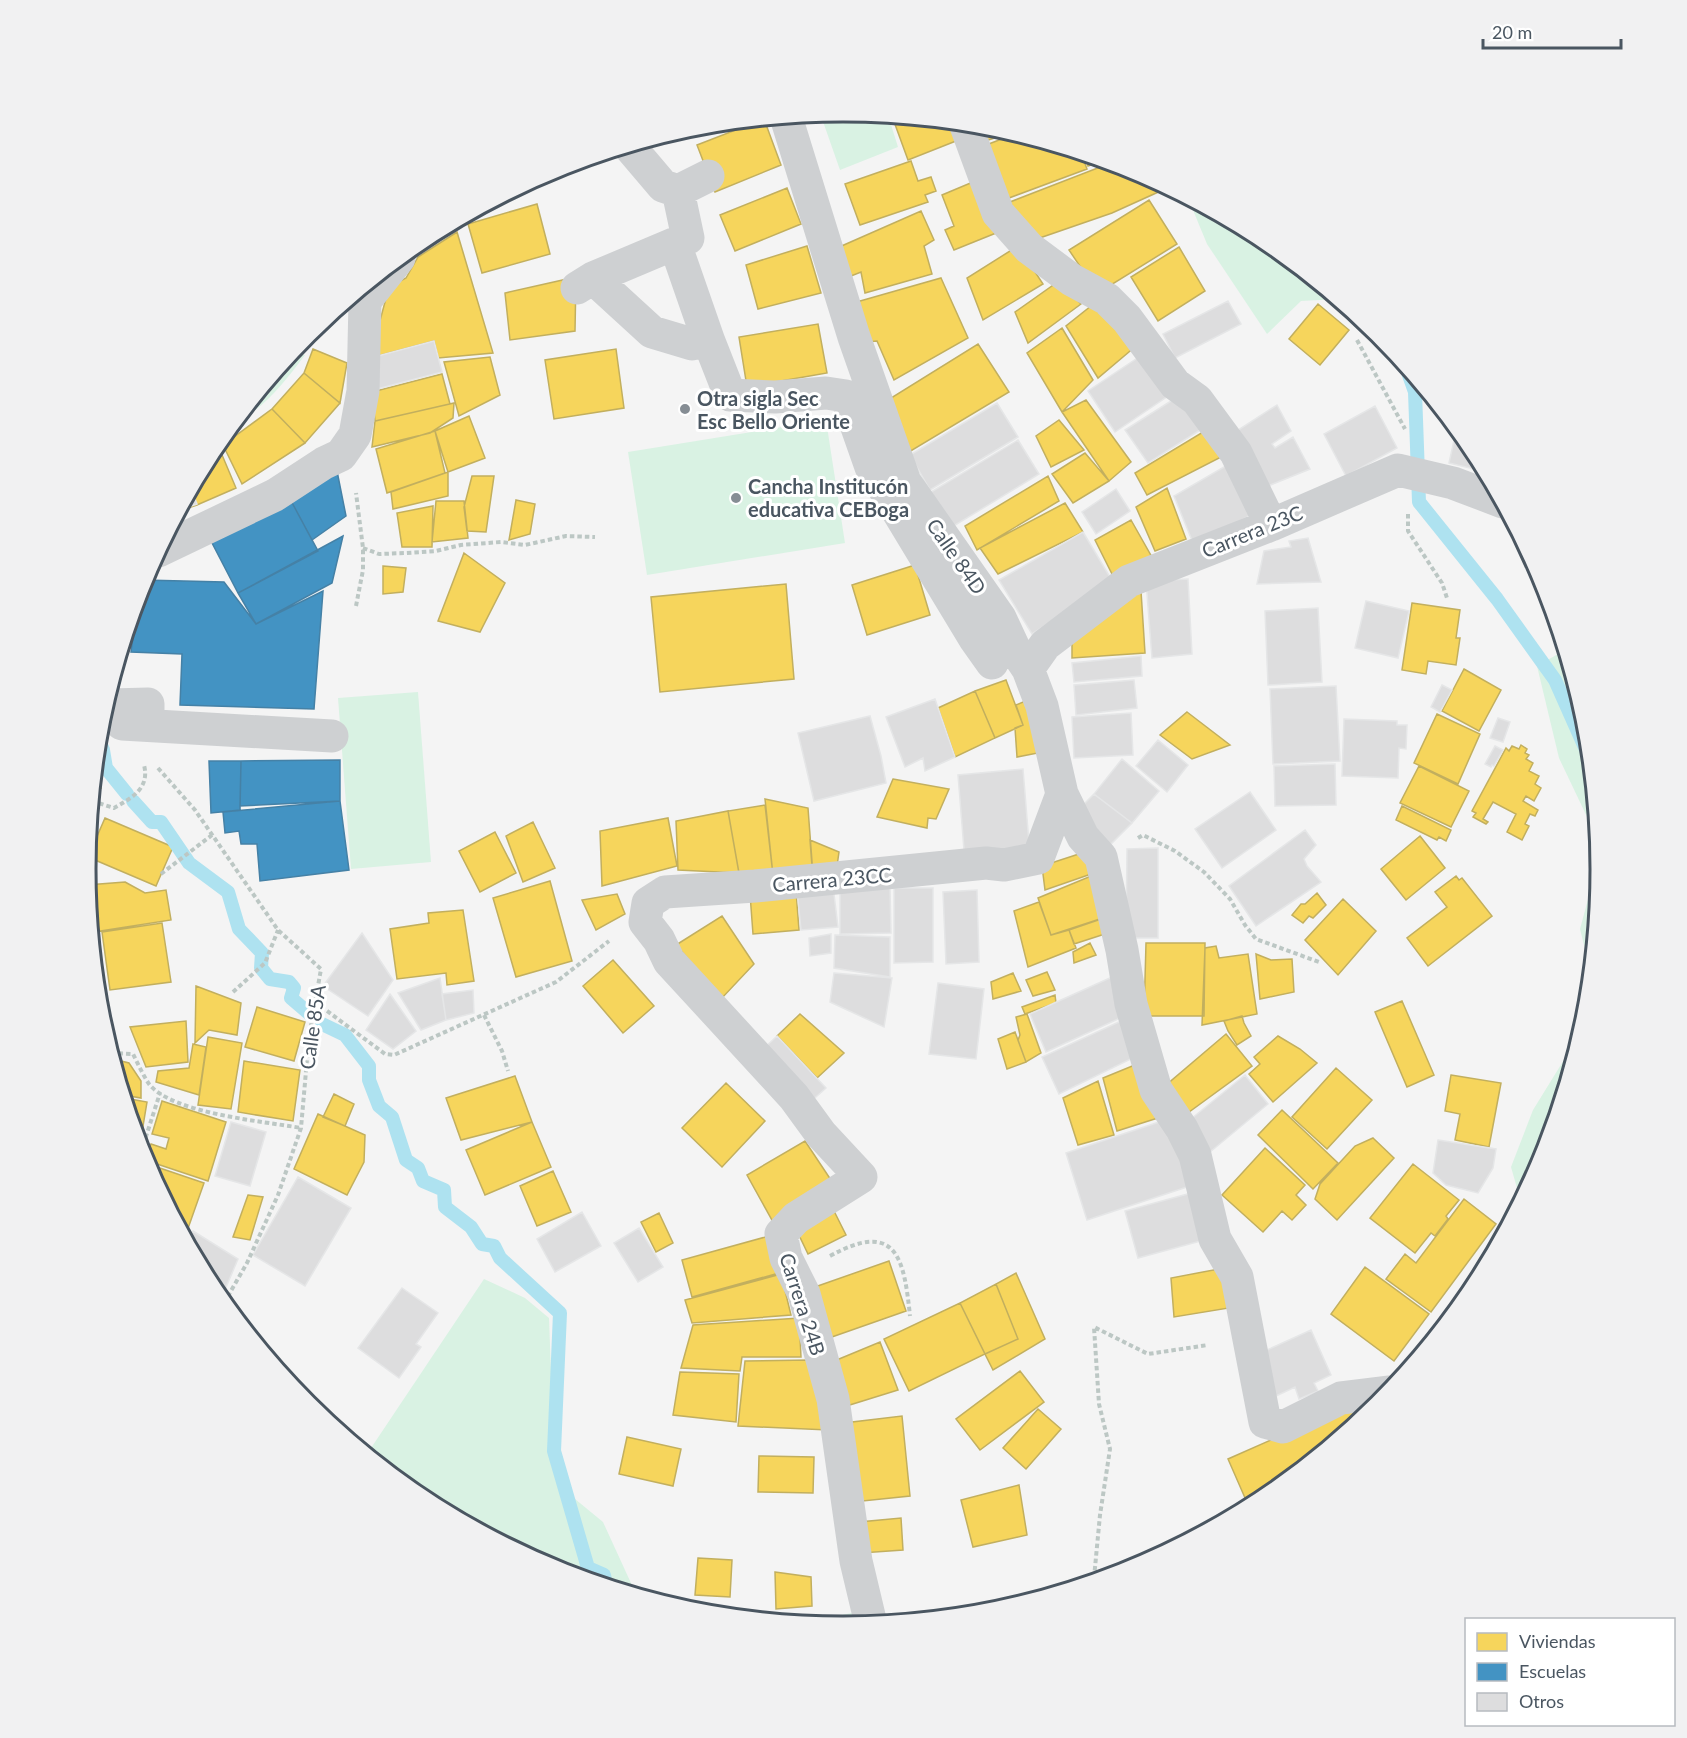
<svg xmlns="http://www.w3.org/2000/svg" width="1687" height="1738" font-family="Lato,sans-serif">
<rect width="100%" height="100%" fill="#f4f4f4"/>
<!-- green -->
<path fill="#d9f2e3" d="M844 111 888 115 898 147 840 170 820 113Z
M1188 198 1265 239 1339 299 1301 301 1267 334 1207 244Z
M292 352 305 355C284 383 264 409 233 424Z
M826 420 845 543 647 575 628 452Z
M1565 650 1587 721 1599 842 1559 758 1537 666Z
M418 692 431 862 351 869 338 698Z
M1600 855 1601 869 1591 973 1580 929Z
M1583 1029 1544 1159 1521 1202 1511 1167 1533 1110Z
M484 1279 525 1298 549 1318 551 1372 549 1438 558 1485 603 1522 636 1594 553 1569 422 1499 367 1454Z
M857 1612 859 1625 843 1627 800 1623Z"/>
<!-- homes -->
<path fill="#f6d55c" stroke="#c2af5e" stroke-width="1.5" d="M892 116 955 122 961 139 908 160Z
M764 119 781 165 715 192 697 145Z
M972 124 992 126 1013 132 979 143Z
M1017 133 1081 153 1087 169 1001 201 981 147Z
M1084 154 1105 160 1088 166Z
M911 161 918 181 931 177 936 191 925 195 928 202 860 225 845 184Z
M1113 162 1134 169 1163 184 1165 189 1112 213 1028 242 1010 202Z
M980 179 1001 231 954 250 945 230 954 226 942 195Z
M787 188 801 224 735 251 720 215Z
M1149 200 1177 244 1098 293 1069 250Z
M537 204 550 254 482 273 468 224Z
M921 211 934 240 924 246 932 274 865 293 861 272 846 278 837 248Z
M457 232 493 353 438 358 434 341 370 358 389 287 406 278 418 257Z
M807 246 821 293 758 309 746 265Z
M1018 246 1043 284 983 320 967 278Z
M1179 247 1205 291 1158 321 1131 277Z
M576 277 575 331 510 340 505 293Z
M941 278 968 338 894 380 877 341 866 342 853 303Z
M1059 281 1081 304 1028 343 1015 312Z
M1096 302 1136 346 1098 378 1066 326Z
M1318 304 1349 330 1320 365 1289 339Z
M818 324 827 373 747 387 739 337Z
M1062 328 1093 380 1062 412 1027 353Z
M978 344 1009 392 909 452 883 403Z
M313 349 347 363 340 403 304 373Z
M616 349 624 408 554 419 545 360Z
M490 357 500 395 459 416 444 362Z
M304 373 340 403 305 443 272 409Z
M442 374 450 404 375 421 372 392Z
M1086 400 1131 462 1109 481 1062 412Z
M454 403 453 418 430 433 372 447 375 421Z
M272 409 305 443 242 484 223 445Z
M469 416 485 458 448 472 435 431Z
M1059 420 1084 450 1051 467 1036 436Z
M1208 429 1225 455 1147 495 1135 473Z
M435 431 445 473 387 493 376 449Z
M217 443 236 488 197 505 191 490Z
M1085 453 1109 481 1073 503 1052 474Z
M448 472V496L393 509 391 492Z
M472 476H494L486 532 467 531 464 507Z
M1048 476 1059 501 977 550 965 526Z
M1167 488 1186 539 1155 551 1136 507Z
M191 490 197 505 179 511Z
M516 500 535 504 530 534 509 540Z
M436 501H464L468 538 432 542Z
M1065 503 1083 532 998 574 980 548Z
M433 506 432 547H402L397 513Z
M1131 520 1153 559 1115 580 1095 540Z
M464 553 505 583 480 632 438 621Z
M915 565 930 615 867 635 852 585Z
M383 566 406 568 403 592 383 594Z
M786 584 794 679 660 692 651 597Z
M1141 591 1145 653 1072 658V636Z
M1412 603 1460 610 1456 638H1460L1456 665 1428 661 1426 674 1402 670Z
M1464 669 1501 690 1479 731 1442 711Z
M1006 680 1023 725 995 738 975 691Z
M975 691 995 738 955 757 938 708Z
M1030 699 1043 752 1017 757 1015 728 1023 725 1016 705Z
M1187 712 1230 745 1192 759 1160 735Z
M1437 714 1480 734 1458 784 1414 763Z
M1521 745 1527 749 1525 753 1529 755 1526 759 1533 763 1529 771 1539 776 1535 784 1541 788 1534 801 1526 796 1523 801 1538 810 1535 816 1530 814 1525 824 1529 826 1522 840 1507 832 1516 814 1493 802 1483 819 1488 822 1486 824 1473 817 1476 813 1472 811 1506 748 1509 751 1512 746 1519 749Z
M1419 766 1469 791 1451 827 1400 803Z
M95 769 101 788 93 789Z
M893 779 949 789 936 819 928 818 927 828 877 817Z
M765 799 808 808 813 875H773Z
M765 805 773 875 740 879 728 811Z
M1402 806 1451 830 1446 841 1439 837 1437 840 1396 820Z
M728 811 739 873 678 870 676 821Z
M105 818 173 847 156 886 88 857Z
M668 818 677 866 602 886 600 831Z
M533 822 555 868 523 882 506 836Z
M495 832 516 873 480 892 459 851Z
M1420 836 1445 868 1406 900 1381 869Z
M810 840 839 852 837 866H812Z
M1088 851 1094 873 1045 890 1042 866Z
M1096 874 1109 916 1051 935 1038 898Z
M1456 876 1459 880 1462 878 1492 916 1428 966 1407 938 1447 907 1435 892Z
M550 881 572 961 516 977 493 898Z
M125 882 145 893 166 890 171 920 94 932 87 885Z
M796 891 799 930 753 934 750 894Z
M1317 893 1326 905 1313 918 1309 916 1303 923 1292 915 1301 904H1305Z
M617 894 625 914 596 930 582 900Z
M1343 899 1376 931 1338 975 1305 940Z
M1039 902 1051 935 1069 930 1076 948 1028 967 1014 911Z
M463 910 474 981 447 985 446 973 397 979 390 929 429 923 428 913Z
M722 916 754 964 722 998 676 945Z
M1104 918 1108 933 1074 944 1069 930Z
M162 923 171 982 110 990 102 932Z
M93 940H94L105 991 98 993Z
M1090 943 1096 955 1074 963 1073 952Z
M1146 943H1205L1204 1016H1144Z
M1216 946 1219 958 1248 954 1257 1014 1202 1025 1205 948Z
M1256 954 1271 960 1292 959 1294 992 1260 999Z
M613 960 654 1006 623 1033 583 986Z
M1047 972 1055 990 1033 996 1026 980Z
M1013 973 1021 991 993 999 991 982Z
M196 986 241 1003 237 1035 209 1030 195 1043Z
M105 991 113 1046H109L100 1017 98 993Z
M1055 995 1056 1003 1025 1014 1022 1007Z
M1402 1001 1434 1075 1407 1087 1375 1012Z
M257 1007 305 1022 294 1061 245 1047Z
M800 1014 844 1053 817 1078 777 1036Z
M1027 1014 1041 1053 1026 1062 1018 1040 1020 1035 1016 1017Z
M1242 1016 1244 1023 1251 1036 1237 1045 1228 1031 1224 1021Z
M186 1021 188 1062 146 1067 130 1027Z
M1015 1032 1026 1062 1007 1069 998 1039Z
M1226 1034 1252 1066 1185 1115 1165 1086Z
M1278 1036 1300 1049 1317 1063 1273 1102 1249 1074 1260 1064 1254 1057Z
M208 1037 242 1043 231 1109 198 1105Z
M193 1044 206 1047 199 1095 156 1082 158 1071 189 1068Z
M113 1059 129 1063 141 1081V1098L124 1095Z
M244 1061 300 1070 293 1121 238 1112Z
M1142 1062 1161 1117 1117 1131 1103 1078Z
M1336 1068 1372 1100 1327 1149 1292 1117Z
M1451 1075 1501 1083 1489 1147 1455 1140 1460 1114 1445 1111Z
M515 1076 532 1122 461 1140 446 1098Z
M1098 1081 1114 1135 1078 1145 1063 1098Z
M726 1083 765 1121 722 1167 682 1128Z
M334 1094 354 1104 345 1126 323 1117Z
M125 1098 147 1102 140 1144 138 1143Z
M162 1101 226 1122 208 1181 145 1160 151 1144 166 1149 169 1138 152 1134Z
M1282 1110 1338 1163 1313 1189 1258 1135Z
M318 1114 365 1135 364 1162 347 1195 294 1169Z
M532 1122 551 1167 485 1195 466 1150Z
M1373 1138 1394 1158 1337 1220 1315 1199 1320 1184 1355 1146Z
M805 1141 833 1183 773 1222 747 1175Z
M1265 1148 1305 1185 1296 1195 1306 1205 1292 1220 1282 1211 1263 1232 1222 1195Z
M145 1163 204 1183 185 1237Z
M1413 1164 1459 1200 1446 1216 1448 1219 1435 1236 1431 1233 1415 1253 1370 1218Z
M553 1171 571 1212 537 1226 520 1186Z
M248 1195 263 1197 250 1240 233 1237Z
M1464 1199 1496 1224 1431 1312 1386 1279 1405 1254 1416 1263Z
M833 1209 846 1235 808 1254 797 1231Z
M659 1213 673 1243 656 1252 641 1222Z
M769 1236 779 1273 692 1297 682 1260Z
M889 1261 906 1311 829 1338 812 1288Z
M1365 1267 1429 1314 1394 1361 1331 1314Z
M1224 1268 1235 1307 1174 1317 1171 1278Z
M1016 1273 1045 1339 993 1370 985 1354 1018 1339 996 1284Z
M781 1274 791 1315 692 1323 685 1300Z
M1476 1283 1477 1284 1474 1290 1450 1319 1447 1317Z
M996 1284 1018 1339 985 1354 960 1303Z
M960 1303 985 1354 909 1391 884 1339Z
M799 1318 801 1357H742L740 1371 681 1368 693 1325Z
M880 1342 898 1390 840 1408 827 1364Z
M810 1360 828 1430 738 1426 745 1361Z
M1020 1371 1044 1402 980 1450 956 1419Z
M680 1372 739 1374 736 1422 673 1415Z
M1366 1398 1372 1411 1264 1499 1249 1507 1228 1459Z
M1038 1409 1061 1429 1026 1469 1003 1448Z
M902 1416 910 1496 853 1502 844 1423Z
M627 1437 681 1449 673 1486 619 1474Z
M759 1456 814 1457 813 1493 758 1492Z
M1019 1485 1027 1535 973 1547 961 1500Z
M901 1518 903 1550 861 1553 859 1522Z
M698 1558 732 1560 730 1597 695 1595Z
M775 1572 811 1577 812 1606 776 1609Z"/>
<!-- schools -->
<path fill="#4393c3" stroke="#4581a6" stroke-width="1.5" d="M335 461 346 516 312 540 289 497Z
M289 497 318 551 238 593 210 539Z
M343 536 332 583 256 624 238 593Z
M143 580 224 582 256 624 323 591 314 709 180 705 182 654 131 652 139 592Z
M340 760V801L240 806 241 761Z
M209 761H241L240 810 211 813Z
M340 801 349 870 260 881 257 844H241L239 831 225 833 223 812Z"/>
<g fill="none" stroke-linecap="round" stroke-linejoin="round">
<!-- stream -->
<path stroke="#aee2f0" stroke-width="14" d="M1405 364 1415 392 1419 502 1497 599 1555 680 1591 761
M98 739 103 750 106 768 127 794
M133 801 152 822H161L189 863 228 892 239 929 262 953 261 968 270 979 289 982 294 988 291 998 311 1015
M322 1024 345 1035 369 1066V1080L379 1106 392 1117 406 1160 418 1168 423 1181 444 1190 445 1207 471 1227 482 1244 494 1246 500 1258 560 1313 554 1451 588 1568 604 1575 606 1585"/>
</g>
<!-- building -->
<path fill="#ddddde" stroke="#e5e6e7" stroke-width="1.5" d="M1228 301 1241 324 1175 358 1163 334Z
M434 341 442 372 377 389 370 358Z
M1148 351 1174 392 1115 432 1088 391Z
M1182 394 1205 427 1148 463 1125 430Z
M997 403 1018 437 930 490 910 455Z
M1277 405 1291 431 1272 444 1275 448 1293 437 1310 469 1258 490 1232 434Z
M1375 406 1397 448 1346 476 1324 434Z
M1457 427 1474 448 1486 472 1449 463Z
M1018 440 1039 474 952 527 931 492Z
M1229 464 1254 514 1193 543 1174 496Z
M191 489 197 504 180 510Z
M1116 489 1130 511 1096 534 1082 512Z
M1083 532 1113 582 1032 634 999 580Z
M1308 538 1321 582 1257 584 1264 551 1291 547 1289 541Z
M1188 579 1192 654 1152 658 1146 581Z
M1366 601 1409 611 1398 658 1355 648Z
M1318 608 1322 682 1268 685 1265 611Z
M1141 656 1142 676 1074 682 1072 663Z
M1134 680 1137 708 1076 715 1074 685Z
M1442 685 1452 690 1440 712 1431 707Z
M1336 686 1340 761 1273 764 1270 689Z
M935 699 955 757 925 771 923 758 905 767 886 717Z
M1131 713 1133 755 1074 758 1072 717Z
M870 716 881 756 886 783 814 801 798 733Z
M1498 718 1510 722 1503 742 1490 738Z
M1344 719 1397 721V725H1407L1406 749 1399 748 1398 778 1342 776Z
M1158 740 1188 765 1167 792 1136 766Z
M1495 746 1503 750 1494 766 1492 765 1491 767 1485 764Z
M1122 759 1159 791 1132 823 1094 794Z
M1335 764 1336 805 1275 806 1274 766Z
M1023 769 1030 855 965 862 958 775Z
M1250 792 1276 830 1222 868 1195 829Z
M1094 794 1132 823 1104 851 1078 810Z
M1305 830 1316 845 1304 859 1307 866 1321 882 1256 926 1229 886Z
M1158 848V938H1126L1127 849Z
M833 886 838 927 801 930 797 890Z
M840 888H890L891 933 840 934Z
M894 888H933V962L894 963Z
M977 890 979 962 946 964 943 892Z
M362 933 393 980 368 1016 323 986Z
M831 934V953L810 956 809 938Z
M835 935 890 937V977L834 968Z
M834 973 892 978 884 1027 830 1002Z
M1112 977 1129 1014 1046 1052 1030 1014Z
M440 978 446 1020 421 1030 398 993Z
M938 983 984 989 976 1059 929 1054Z
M473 990 474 1013 446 1020 442 994Z
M390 994 416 1031 393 1049 366 1030Z
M1121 1021 1137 1056 1059 1094 1042 1057Z
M777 1036 826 1088 807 1105 759 1053Z
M1245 1075 1268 1104 1210 1152 1186 1123Z
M1168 1119 1190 1186 1087 1220 1066 1153Z
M231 1122 266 1132 250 1186 215 1176Z
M1438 1140 1496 1149 1493 1168 1478 1193 1446 1185 1433 1173Z
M298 1177 351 1208 305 1286 253 1255Z
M1195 1192 1208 1239 1138 1258 1125 1211Z
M582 1212 601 1246 555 1272 537 1239Z
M639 1228 663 1267 638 1282 614 1243Z
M193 1231 238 1259 221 1299 213 1290 188 1243Z
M402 1288 438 1313 416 1344 421 1347 399 1378 358 1348Z
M1311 1330 1331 1375 1314 1383 1318 1391 1299 1399 1295 1387 1274 1397 1256 1355Z"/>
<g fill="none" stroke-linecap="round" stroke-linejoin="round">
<!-- path -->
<path stroke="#bcc7c4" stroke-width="4" stroke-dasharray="4.5 3" stroke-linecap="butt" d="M1357 340 1405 429
M1408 514V531L1442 583 1447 598
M363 548 379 554 406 553 436 551 461 545 501 542 525 545 566 536 595 537
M356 606 363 570V548L356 493
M158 768 195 810 278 930 321 969 309 1037 301 1128 278 1195 247 1263 224 1303
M92 801 114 808C132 798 150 788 144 765
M1138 838 1143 835 1175 851 1204 872 1230 899 1245 925 1256 939 1319 962
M161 874 212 835
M233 992 265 963 278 930
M315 1002 385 1054 394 1055 556 982 609 941
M484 1015 502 1051 508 1071
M111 1053 133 1054C138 1064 143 1075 149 1084 173 1114 263 1121 301 1128
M141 1152 160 1093
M830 1256C897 1219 904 1259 910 1316
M1094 1578 1100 1515 1110 1449 1099 1404 1094 1327 1148 1354 1208 1345"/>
<!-- street -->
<path stroke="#ced0d2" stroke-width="33" d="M786 117 854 337 905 482 1000 618 1014 648 1028 669 1042 706 1062 794 1038 858 1004 865 986 863 755 886 665 892 648 903 645 922 659 940 669 961 794 1097 821 1134 861 1177 796 1218 781 1234 786 1258 804 1294 833 1399 856 1561 871 1624
M965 123 998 213 1029 248 1072 280 1107 299 1127 319 1175 384 1197 400 1236 453 1271 525
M629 146 663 186 678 191
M593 278 652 332 692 344 708 339 675 244
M577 288 593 278 688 238 678 191 708 176
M708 339 730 395 775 397 826 393 846 396 871 467 975 639 992 663
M158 551 275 495 324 463 341 455 355 435 363 391 365 301 399 258
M1028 669 1045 645 1129 581 1271 525 1398 470 1453 483 1503 502
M107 698 111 705 148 704V712
M122 724 332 736
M1062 794 1083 837 1101 857 1122 950 1131 1004 1156 1090 1182 1129 1195 1155 1215 1239 1237 1277 1265 1422 1283 1427 1341 1398 1390 1392"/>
</g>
<!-- markers -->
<g fill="#868d94" stroke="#fff" stroke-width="2">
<circle cx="685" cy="409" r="6"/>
<circle cx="736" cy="498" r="6"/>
</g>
<g text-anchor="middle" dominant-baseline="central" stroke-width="6" stroke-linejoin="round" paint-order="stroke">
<!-- poi labels -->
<g font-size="20" font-weight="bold" fill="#4a5661" stroke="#fff" text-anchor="start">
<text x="697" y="398">Otra sigla Sec<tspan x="697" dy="23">Esc Bello Oriente</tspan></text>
<text x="748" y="486">Cancha Institucón<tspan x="748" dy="23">educativa CEBoga</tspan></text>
</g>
<!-- street labels -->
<g font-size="20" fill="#4a5661" stroke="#fff">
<text transform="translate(1252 531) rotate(-22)">Carrera 23C</text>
<text transform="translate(957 556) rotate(55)">Calle 84D</text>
<text transform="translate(832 879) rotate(-5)">Carrera 23CC</text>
<text transform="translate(312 1027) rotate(-82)">Calle 85A</text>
<text transform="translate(803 1304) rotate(72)">Carrera 24B</text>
</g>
</g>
<!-- crop -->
<path d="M0 0H1687V1738H0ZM96 869a747 747 0 1 1 1494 0a747 747 0 1 1-1494 0Z" fill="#f1f1f2" fill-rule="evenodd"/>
<path fill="none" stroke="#4a5661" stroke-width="3" d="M96 869a747 747 0 1 1 1494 0a747 747 0 1 1-1494 0Z"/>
<!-- legend -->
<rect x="1465" y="1618" width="210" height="108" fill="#ffffff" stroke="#b7bbc0" stroke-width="1.5"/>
<rect x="1477" y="1633" width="30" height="18" fill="#f6d55c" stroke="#b7bbc0" stroke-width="1.5"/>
<text x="1519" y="1648" font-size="18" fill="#4a5661">Viviendas</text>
<rect x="1477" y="1663" width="30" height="18" fill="#4393c3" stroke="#b7bbc0" stroke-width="1.5"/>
<text x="1519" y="1678" font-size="18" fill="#4a5661">Escuelas</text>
<rect x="1477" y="1693" width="30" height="18" fill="#ddddde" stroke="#b7bbc0" stroke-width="1.5"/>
<text x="1519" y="1708" font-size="18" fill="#4a5661">Otros</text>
<!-- scale -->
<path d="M1483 39v9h138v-9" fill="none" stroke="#4a5661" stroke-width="3"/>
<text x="1492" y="39" font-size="18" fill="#4a5661" stroke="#ffffff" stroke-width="4.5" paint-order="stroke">20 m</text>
</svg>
